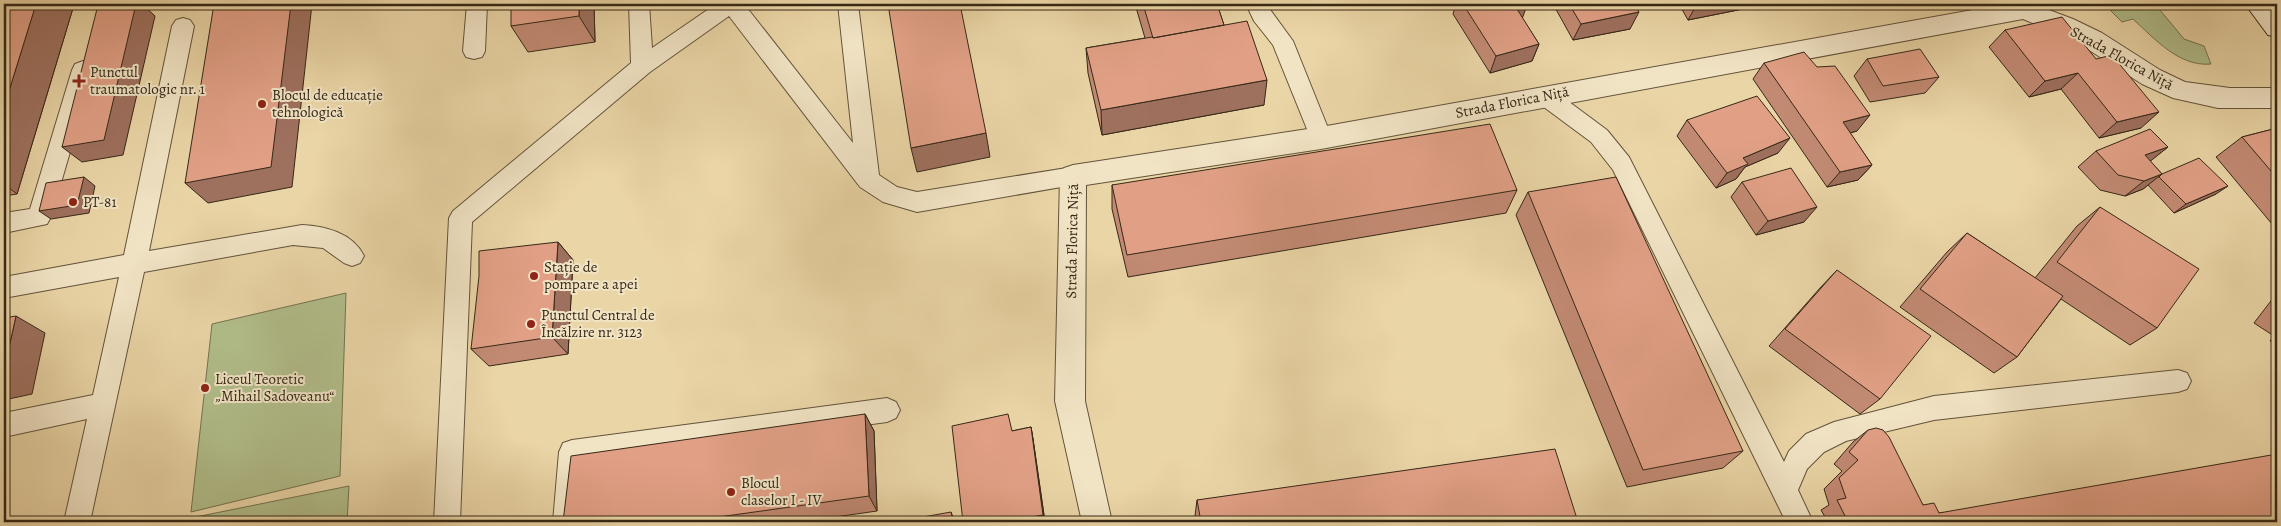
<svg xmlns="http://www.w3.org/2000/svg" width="2281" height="526" font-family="Alegreya,serif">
<rect width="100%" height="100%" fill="#ead5a6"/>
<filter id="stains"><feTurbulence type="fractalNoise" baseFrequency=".004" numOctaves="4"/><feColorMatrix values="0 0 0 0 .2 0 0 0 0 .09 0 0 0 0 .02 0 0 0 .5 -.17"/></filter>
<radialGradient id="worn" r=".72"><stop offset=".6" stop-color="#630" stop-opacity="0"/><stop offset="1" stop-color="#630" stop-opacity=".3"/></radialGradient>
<!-- green -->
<path fill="#b1be8b" stroke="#747351" d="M2104 4H2155L2184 39 2204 46 2211 64C2179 67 2155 39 2133 19L2122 22Z
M346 293 340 476 191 512 212 324Z
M349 486 347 522H176V521Z"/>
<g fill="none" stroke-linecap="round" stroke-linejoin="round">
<defs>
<path id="lane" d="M467 4H487L485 51 482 57 474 59 466 57 463 51Z
M629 4H649L652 48 716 4H744L853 143 838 4H858L879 175 897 187 917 192 1073 167 1081 169 1084 176 1081 183 1073 185 917 212 883 202 860 187 729 16 650 72 472 222 460 522H434L449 218 453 211 631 63Z
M1246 4H1266L1293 41 1332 138 1329 144 1321 147 1313 144 1273 45 1254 21Z
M183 18 190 20 194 26 149 251 302 225C325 226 353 233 364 256L360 263 352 266 344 263 323 248 293 245 144 272 90 522H64L87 419 4 437V413L93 395 119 277 4 298V277L124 255 172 26 176 20Z
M83 61 91 64 94 70 51 217 47 224 4 233V213L30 209 72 70 75 64Z
M1545 87 1553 90 1607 130 1629 157 1784 462 1789 451 1806 434 1834 422 1934 396 2178 370 2187 373 2191 381 2187 389 2178 392 1934 420 1846 441 1824 452 1807 469 1798 490 1813 522H1786L1613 170 1591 142 1537 102 1534 96 1537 90Z
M887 398 896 402 900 410 896 418 887 422 584 463 579 522H553L559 452 563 443 572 440Z"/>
<path id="street" d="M2006 4H2033L2073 19 2102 33 2160 70 2185 82 2230 88H2277V108H2218L2173 98 2142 84 2075 41 2023 19 1321 149 1086 185 1085 401 1112 522H1082L1055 401 1060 176 1064 168 1073 165 1321 127Z"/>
<path id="secondary" d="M2245 4H2271L2277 11V37L2268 35Z"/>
</defs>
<!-- lane casing -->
<use href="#lane" stroke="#63533b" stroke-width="2"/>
<!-- street casing -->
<use href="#street" stroke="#63533b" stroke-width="2"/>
<!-- secondary casing -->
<use href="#secondary" stroke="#362817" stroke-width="2"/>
<!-- lane -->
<use href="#lane" fill="#f1e4c5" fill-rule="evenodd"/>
<!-- street -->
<use href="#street" fill="#f1e4c5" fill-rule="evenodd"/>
<!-- secondary -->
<use href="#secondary" fill="#f1e4c5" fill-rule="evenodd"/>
</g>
<!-- wall -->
<path fill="#c28a73" stroke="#362817" d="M4 4 73 8 17 194 4 196Z
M594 4 595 42 528 52 511 26Z
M1135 4H1217L1224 25 1264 105 1102 135 1088 73 1086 48 1145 38Z
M1456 4H1526L1522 18 1539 44 1532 61 1490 73 1453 14Z
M1553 4H1634L1630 29 1573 40Z
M1679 4H1746L1743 9 1688 20Z
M2005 30 2096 59 2141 128 2099 138 2061 89 2029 97 1989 47Z
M1867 59 1939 77 1925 93 1870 102 1854 76Z
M1764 63 1857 131 1850 133 1872 165 1858 180 1827 187 1753 79Z
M1687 120 1778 153 1745 167 1736 179 1716 188 1677 136Z
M2277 128V230L2216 157 2242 137Z
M2168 147 2150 161 2162 174 2216 194 2174 213 2148 185 2143 189 2125 196 2100 190 2078 167 2096 151Z
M1742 182 1804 222 1756 235 1731 197Z
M1112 185 1517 190 1506 213 1128 277 1112 209Z
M1528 192 1743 451 1723 468 1627 487 1516 215Z
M2100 207 2157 328 2130 345 2061 299 2017 357 1994 373 1900 307 1947 252 1967 233 2035 278 2077 226Z
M558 242 573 260 568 354 489 366 471 349Z
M1837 270 1880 399 1860 414 1769 346 1820 288Z
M2277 293V346L2270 341 2274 336 2254 323Z
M865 414 874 431 877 511 800 522H563Z
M1031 427 1033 439 1045 522H963L1012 431Z
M1868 430 1923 505 1939 513 2277 522H1828L1821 510 1829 505 1824 489 1842 471 1834 464 1853 442Z
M1197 500 1578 522H1196L1195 516Z"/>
<!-- shaded-wall -->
<path fill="#9e705e" stroke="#362817" d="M36 4H68L73 8 17 194 4 184V107Z
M136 4H142L155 16 123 155 82 162 62 147Z
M291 4H312L292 187 208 203 185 183Z
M579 4H594L595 42 579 16Z
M1697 4H1746L1743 9 1688 20Z
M1527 5 1521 22 1517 9Z
M1639 12 1630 29 1573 40 1581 24Z
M1539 44 1532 61 1490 73 1496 56Z
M2078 73 2061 89 2029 97 2045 81Z
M1267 80 1264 105 1102 135 1101 110Z
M2159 112 2141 128 2099 138 2117 122Z
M1870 115 1857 131 1830 138 1843 122Z
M986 133 990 157 917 172 911 148Z
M1790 138 1778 153 1745 167 1736 179 1716 188 1727 173 1743 158Z
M2168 147 2148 163 2145 155Z
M1872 165 1858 180 1827 187 1840 172Z
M2162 174 2143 189 2125 196 2144 181Z
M84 177 95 186 89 213 51 219 39 211Z
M2228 186 2216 194 2174 213 2186 204Z
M1817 207 1804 222 1756 235 1768 221Z
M558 242 573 260 568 354 552 337Z
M16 316 45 333 32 394 4 400V370Z
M865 414 874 431 877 511 869 496Z
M1031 427 1033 439 1045 522 1043 515Z
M951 512 955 522H953Z"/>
<!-- building -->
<path fill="#e1a086" stroke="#362817" d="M4 4H36L4 107Z
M106 4H136L104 140 62 147 98 5Z
M209 4H214L213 9Z
M214 4H291L271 167 185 183Z
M511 4H579V16L511 26Z
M888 4H960L986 133 911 148Z
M1143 4H1217L1224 25 1153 38Z
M1463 4H1526L1527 5 1517 9 1539 44 1496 56Z
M1569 4H1634L1639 12 1581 24Z
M2062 17 2096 59 2112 55 2159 112 2117 122 2078 73 2045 81 2005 30Z
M1247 21 1267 80 1101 110 1086 48 1152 37 1153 38Z
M1920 49 1939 77 1883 86 1867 59Z
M1804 52 1817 67 1835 66 1870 115 1843 122 1872 165 1840 172 1764 63Z
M1757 96 1790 138 1743 158 1748 164 1727 173 1687 120Z
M1490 124 1517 190 1127 255 1112 185Z
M2277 128V178L2242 137Z
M2150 129 2168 147 2145 155 2162 174 2144 181 2118 175 2096 151Z
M2199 158 2228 186 2186 204 2159 177 2162 174Z
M1791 168 1817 207 1768 221 1742 182Z
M84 177 77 205 39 211 46 183Z
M1616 177 1743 451 1643 470 1528 192Z
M2100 207 2199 269 2157 328 2057 262Z
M1967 233 2063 296 2017 357 1920 289Z
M558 242 552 337 471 349 479 276V251Z
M1837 270 1931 336 1880 399 1785 329Z
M16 316 4 370V318Z
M865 414 869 496 683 522H563L571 456Z
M1008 414 1012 431 1031 427 1043 515 1002 522H963L952 426Z
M1876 428 1883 430 1889 437 1923 505 1934 503 1939 513 2277 454V522H1848L1837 500 1846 498 1839 478 1858 460 1849 452 1868 430Z
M1555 449 1578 522H1201L1197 500Z
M951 512 953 522H895Z"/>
<!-- markers -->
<g fill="#8f2418" stroke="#f1e4c5" stroke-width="2">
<path d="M76.5 73.5h5v5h5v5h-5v5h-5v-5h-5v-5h5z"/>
<circle cx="262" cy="104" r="5"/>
<circle cx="73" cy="202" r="5"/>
<circle cx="534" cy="276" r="5"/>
<circle cx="531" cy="324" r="5"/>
<circle cx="205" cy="388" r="5"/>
<circle cx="731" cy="492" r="5"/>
</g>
<g text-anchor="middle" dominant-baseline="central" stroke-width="4" stroke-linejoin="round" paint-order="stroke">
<!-- street labels -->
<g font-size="15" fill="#362817" stroke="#f1e4c5">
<text transform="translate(2122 58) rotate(29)">Strada Florica Niță</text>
<text transform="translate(1512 102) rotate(-11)">Strada Florica Niță</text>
<text transform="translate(1072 241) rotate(-89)">Strada Florica Niță</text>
</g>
<!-- poi labels -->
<g font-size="15" fill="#362817" stroke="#f1e4c5" text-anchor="start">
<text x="90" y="72">Punctul<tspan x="90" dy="17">traumatologic nr. 1</tspan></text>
<text x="272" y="95">Blocul de educație<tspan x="272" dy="17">tehnologică</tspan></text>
<text x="83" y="202">PT-81</text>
<text x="544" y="267">Stație de<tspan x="544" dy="17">pompare a apei</tspan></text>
<text x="541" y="315">Punctul Central de<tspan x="541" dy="17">Încălzire nr. 3123</tspan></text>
<text x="215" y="379">Liceul Teoretic<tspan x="215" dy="17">„Mihail Sadoveanu“</tspan></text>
<text x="741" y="483">Blocul<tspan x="741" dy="17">claselor I - IV</tspan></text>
</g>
</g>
<!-- margin -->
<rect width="2281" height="526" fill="none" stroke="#ead5a6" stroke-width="20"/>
<rect x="5" y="5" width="2271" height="516" fill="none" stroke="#362817" stroke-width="2.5"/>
<rect x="10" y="10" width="2261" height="506" fill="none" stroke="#362817"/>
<rect width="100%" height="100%" filter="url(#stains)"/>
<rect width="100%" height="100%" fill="url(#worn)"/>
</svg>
